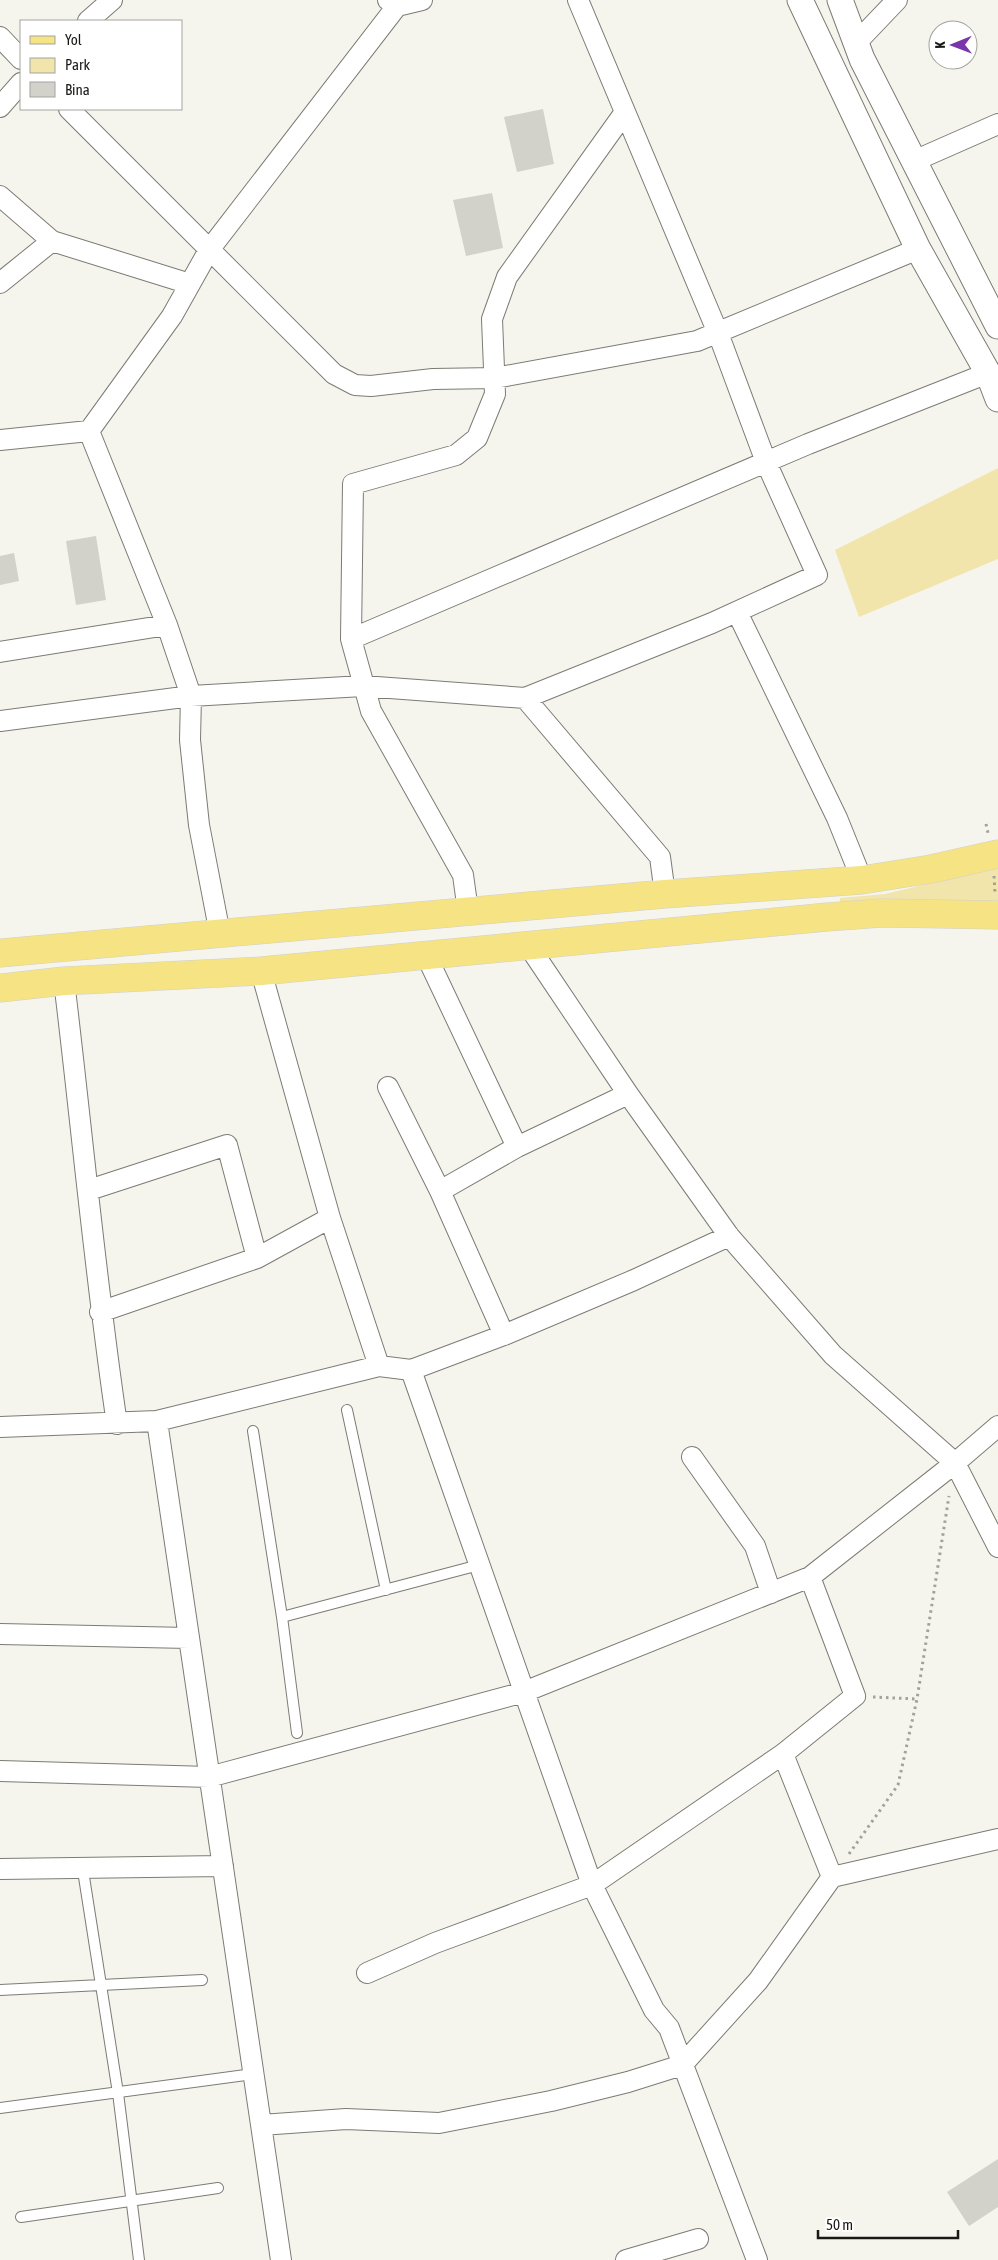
<svg xmlns="http://www.w3.org/2000/svg" width="998" height="2260" font-family="'Asap Condensed',sans-serif">
<rect width="100%" height="100%" fill="#f6f5ed"/>
<!-- green -->
<path fill="#f1e5ac" d="M998 468V559L859 617 835 550Z
M998 867V903L840 907V898L885 894Z"/>
<!-- building -->
<path fill="#d2d1ca" d="M543 109 554 164 517 172 504 117Z
M492 193 503 248 466 256 453 200Z
M96 536 106 600 76 605 66 541Z
M14 553 19 581 0 585V556Z
M998 2159V2207L969 2226 947 2192Z"/>
<g fill="none" stroke-linecap="round" stroke-linejoin="round">
<defs>
<path id="service" d="M347 1410 386 1590
M253 1431 282 1617 297 1733
M282 1617 479 1565
M84 1877 118 2093 139 2260
M0 1990 202 1980
M0 2108 253 2074
M21 2217 218 2188"/>
<path id="minor" d="M388 0 397 6 422 0
M578 0 718 333 766 462 817 575 712 623 525 698 660 857 665 894
M88 21 112 0
M0 37 21 59
M856 43 897 0
M0 107 21 83
M69 109 334 374 355 385 371 386 433 379 495 378 697 341 918 249
M914 161 998 124
M0 196 52 241 190 284
M0 283 52 241
M89 431 172 316 209 250 397 6
M0 440 89 431 167 625 191 696 190 740 199 825 220 934
M737 612 837 818 862 880
M351 639 808 444 988 373
M0 652 167 625
M0 721 191 696 363 686 525 698
M468 911 463 875 371 711 351 639 353 484 456 455 477 438 495 394 492 319 507 277 625 112
M528 945 628 1094 729 1236 833 1355 955 1463 998 1547
M426 955 517 1147
M261 971 330 1218 379 1366
M64 981C82 1129 95 1277 117 1424
M388 1087 440 1191 504 1335
M89 1190 227 1145 257 1258
M440 1191 517 1147 628 1094
M100 1312 257 1258 330 1218
M411 1370 592 1885 654 2010 669 2028 757 2260
M157 1421 281 2260
M0 1427 157 1421 379 1366 411 1370 504 1335 634 1280 729 1236
M692 1457 755 1546 771 1593
M0 1634 189 1638
M783 1754 832 1877 998 1839
M0 1771 209 1777 524 1692 810 1577 955 1463 998 1426
M0 1869 223 1866
M367 1973 435 1943 592 1885 783 1754 855 1696 810 1577
M261 2125 346 2119 439 2123 551 2101 628 2082 682 2065 758 1981 832 1877
M626 2260 698 2239"/>
<path id="tertiary" d="M800 0 918 249 988 373 998 399
M840 0 862 59 998 326"/>
<path id="primary" d="M0 953 665 894 862 880 931 869 998 854
M0 988 64 981 261 971 827 917 883 913 998 915"/>
</defs>
<!-- service casing -->
<use href="#service" stroke="#7c7b74" stroke-width="12"/>
<!-- minor casing -->
<use href="#minor" stroke="#7c7b74" stroke-width="22"/>
<!-- tertiary casing -->
<use href="#tertiary" stroke="#7c7b74" stroke-width="27"/>
<!-- primary casing -->
<use href="#primary" stroke="#d1d1d0" stroke-width="29"/>
<!-- path -->
<path stroke="#a2a19b" stroke-width="3" stroke-dasharray="2.5 4" stroke-linecap="butt" d="M986 824 988 833
M994 876 995 893
M873 1697 917 1699
M849 1854 898 1785 917 1699 949 1496"/>
<!-- service -->
<use href="#service" stroke="#fff" stroke-width="10"/>
<!-- minor -->
<use href="#minor" stroke="#fff" stroke-width="20"/>
<!-- tertiary -->
<use href="#tertiary" stroke="#fff" stroke-width="25"/>
<!-- primary -->
<use href="#primary" stroke="#f5e384" stroke-width="28"/>
</g>
<!-- legend -->
<rect x="20" y="20" width="162" height="90" fill="#ffffff" stroke="#a3a3a1"/>
<rect x="30" y="36" width="25" height="8" fill="#f5e384" stroke="#a3a3a1"/>
<text x="65" y="45" font-size="15" fill="#181815">Yol</text>
<rect x="30" y="58" width="25" height="15" fill="#f1e5ac" stroke="#a3a3a1"/>
<text x="65" y="70" font-size="15" fill="#181815">Park</text>
<rect x="30" y="82" width="25" height="15" fill="#d2d1ca" stroke="#a3a3a1"/>
<text x="65" y="95" font-size="15" fill="#181815">Bina</text>
<!-- north arrow -->
<g transform="translate(953 45) rotate(269)"><circle r="24" fill="#ffffff" stroke="#a3a3a1"/>
<path d="M0-4L9 19L0 12L-9 19Z" fill="#7935a9"/>
<text y="-8" font-size="14" font-weight="bold" text-anchor="middle" fill="#181815">K</text>
</g>
<!-- scale -->
<path d="M818 2230v8h140v-8" fill="none" stroke="#181815" stroke-width="2.5"/>
<text x="826" y="2230" font-size="15" fill="#181815" stroke="#ffffff" stroke-width="4" paint-order="stroke">50 m</text>
</svg>
